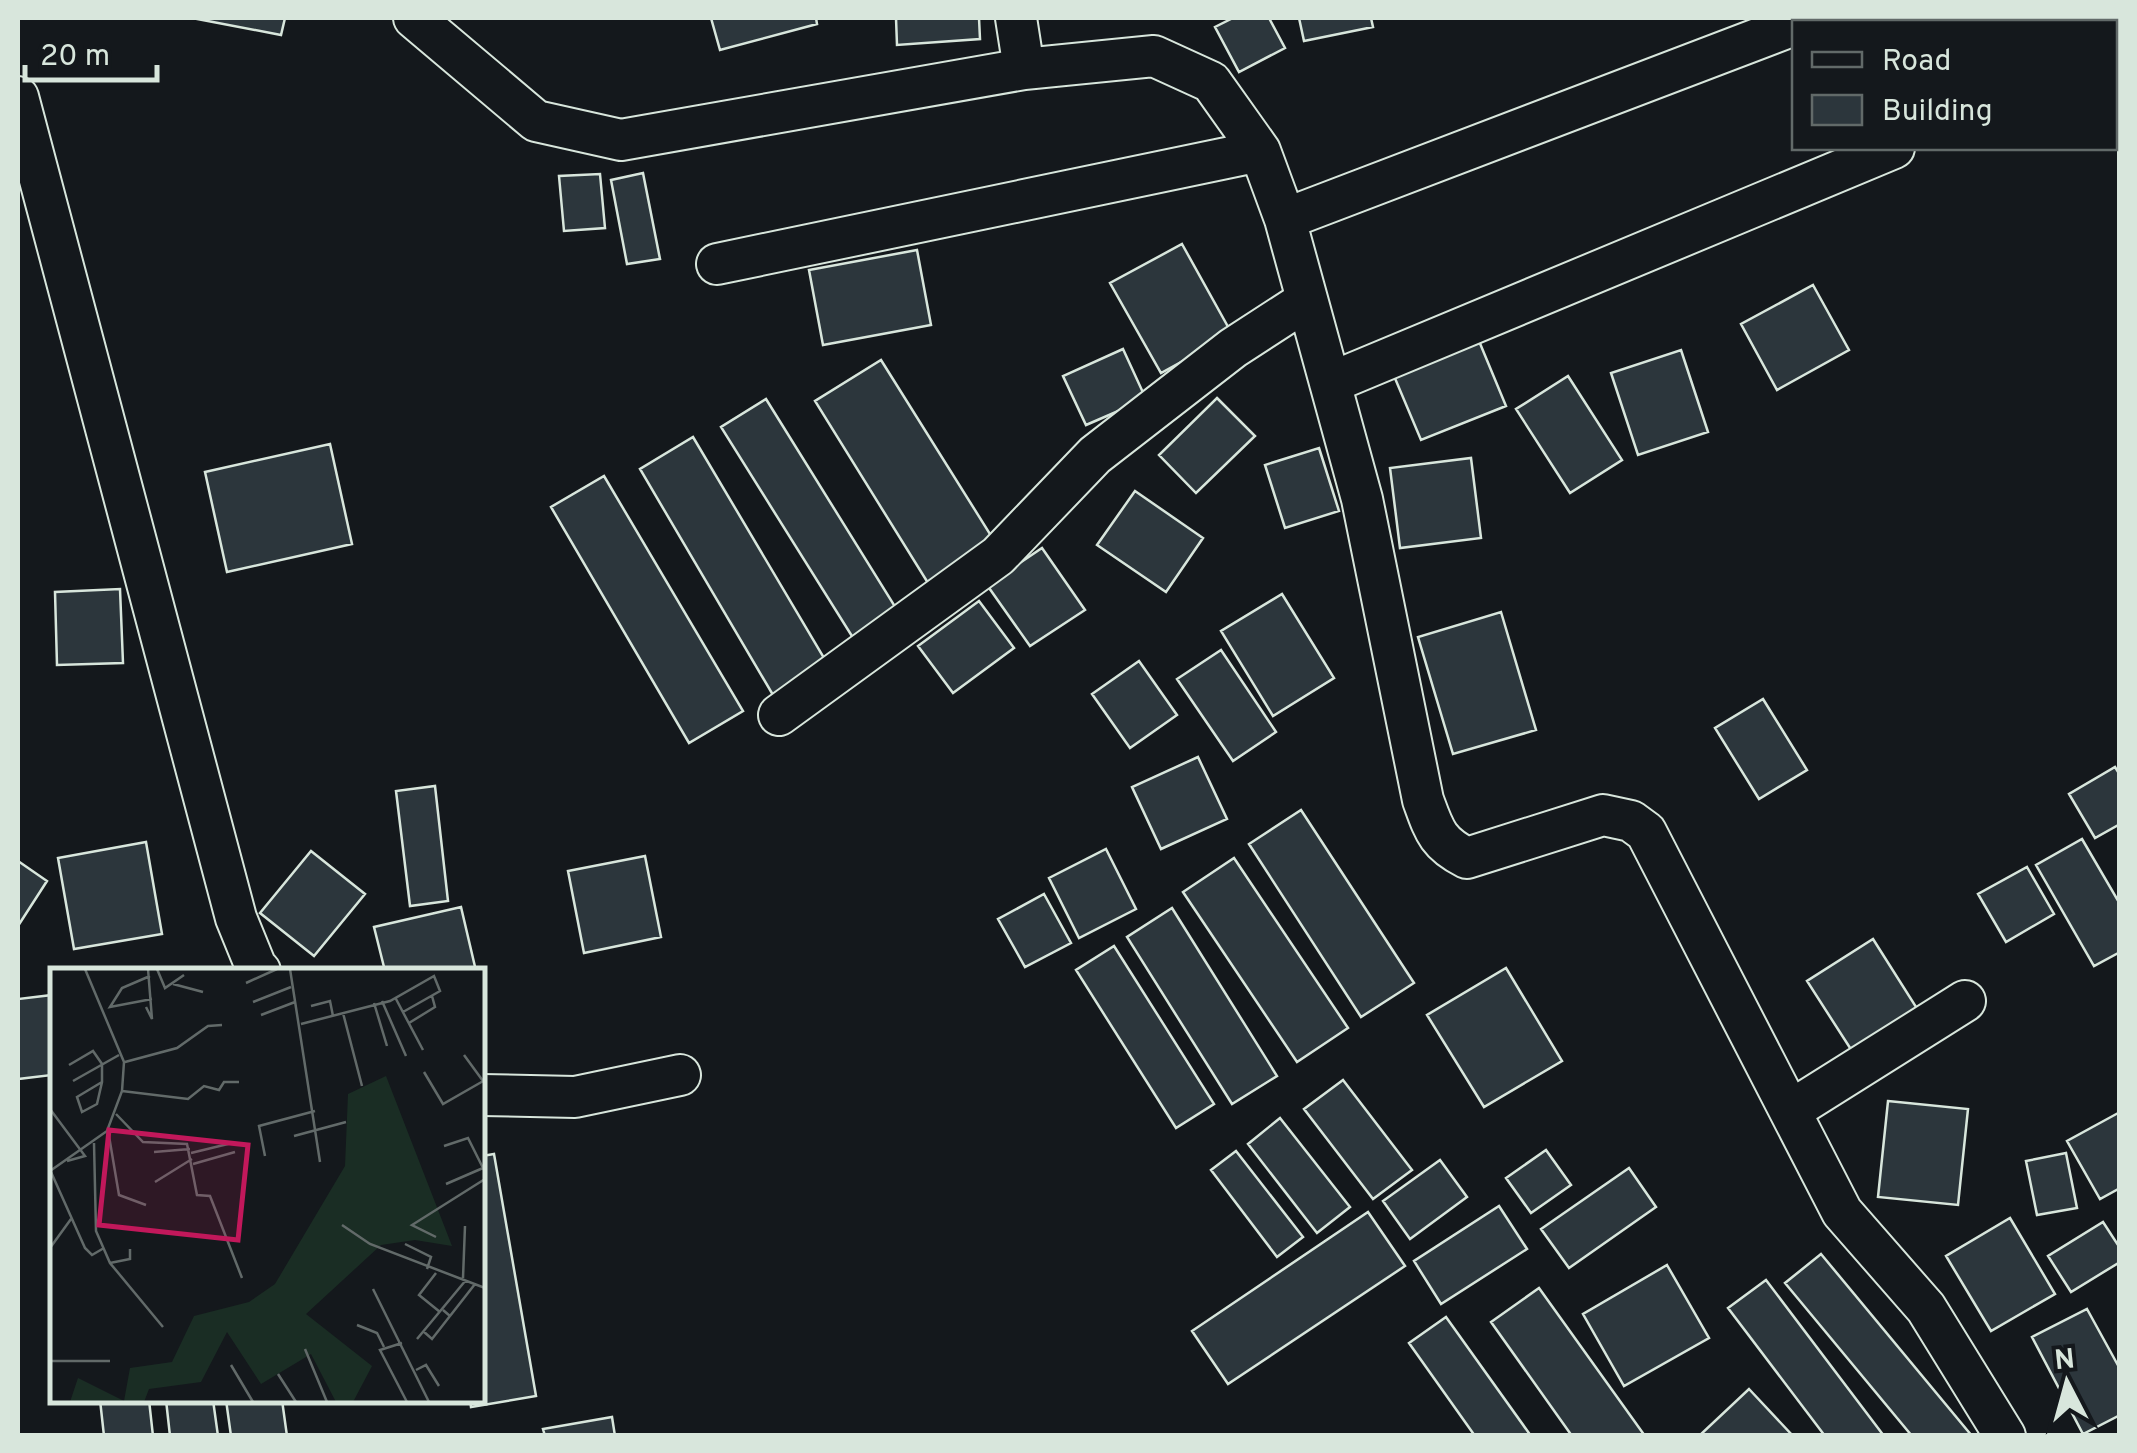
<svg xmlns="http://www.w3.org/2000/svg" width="2137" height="1453" font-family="Overpass,sans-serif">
<rect width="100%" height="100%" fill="#14181c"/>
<!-- building -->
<path fill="#2c363c" stroke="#d8e6dc" stroke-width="2.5" d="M192 18H285L281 35Z
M711 18H816L817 24 720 50Z
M896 18H979L980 39 897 45Z
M1233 18H1269L1285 48 1239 72 1215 27Z
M1299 18H1371L1373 27 1304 41Z
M643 173 660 259 627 264 611 180Z
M600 174 605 228 564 231 559 176Z
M1182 244 1232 334 1161 373 1110 283Z
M917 250 931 325 823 345 809 270Z
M1813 285 1849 350 1777 390 1741 324Z
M1479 341 1506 406 1421 440 1394 376Z
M1123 349 1146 399 1086 425 1063 376Z
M1681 350 1708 432 1638 455 1611 373Z
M881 360 995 542 928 583 815 401Z
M1568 376 1622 460 1570 493 1516 409Z
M1217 398 1255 436 1196 493 1159 455Z
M766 399 899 613 855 641 721 427Z
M693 437 827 663 773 695 640 469Z
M330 444 352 544 227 572 205 472Z
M1319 448 1339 511 1285 528 1265 465Z
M1471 458 1481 538 1400 548 1390 468Z
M604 476 743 711 689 743 551 507Z
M1135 491 1203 538 1166 592 1097 545Z
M1042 548 1085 610 1030 646 987 585Z
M120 589 123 663 57 665 55 592Z
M1282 594 1334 678 1273 716 1221 631Z
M979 601 1014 648 953 693 918 646Z
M1501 612 1536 730 1453 754 1418 637Z
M1221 650 1276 732 1233 761 1177 679Z
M1139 661 1177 715 1130 748 1092 694Z
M1763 699 1807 770 1759 799 1715 728Z
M1198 757 1227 819 1161 849 1132 787Z
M2115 767 2120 775V824L2095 838 2069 794Z
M435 786 448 901 410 906 396 791Z
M1301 810 1414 983 1361 1017 1249 844Z
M2082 839 2120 904V952L2094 966 2036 865Z
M146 842 162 934 74 949 58 858Z
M1106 849 1136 909 1079 938 1049 878Z
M311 851 365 894 314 956 260 913Z
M645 856 661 937 584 953 568 871Z
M1234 858 1348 1028 1297 1062 1183 892Z
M18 861 47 881 18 926Z
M2027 867 2054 914 2006 942 1978 894Z
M1044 894 1071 943 1025 967 998 919Z
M461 907 476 971H385L374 927Z
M1172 908 1277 1076 1232 1104 1127 937Z
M1873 939 1918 1010 1852 1051 1807 981Z
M1114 946 1214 1104 1176 1128 1076 970Z
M1506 968 1562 1061 1484 1107 1427 1015Z
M52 995V1075L18 1079V999Z
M1343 1080 1412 1170 1373 1199 1304 1109Z
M1888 1101 1968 1109 1958 1205 1878 1197Z
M2120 1112V1188L2100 1199 2067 1141Z
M1280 1118 1350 1207 1317 1233 1248 1144Z
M1546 1150 1571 1185 1531 1213 1506 1178Z
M1236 1151 1303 1237 1277 1257 1211 1170Z
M2066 1153 2077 1208 2037 1215 2026 1161Z
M494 1154 536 1396 471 1407 470 1400H482V1156Z
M1440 1160 1467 1197 1410 1239 1383 1201Z
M1629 1168 1656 1207 1569 1268 1541 1229Z
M1499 1206 1527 1249 1441 1304 1414 1261Z
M1368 1212 1405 1266 1228 1384 1192 1331Z
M2010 1218 2055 1294 1991 1331 1946 1256Z
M2103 1222 2120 1248V1262L2071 1292 2048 1256Z
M1821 1254 1972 1436H1912L1785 1283Z
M1667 1265 1709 1338 1624 1386 1583 1314Z
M1766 1280 1884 1436H1825L1728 1308Z
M1539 1288 1645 1436H1572L1491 1322Z
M2087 1309 2120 1369V1415L2083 1434 2032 1337Z
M1446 1317 1531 1436H1475L1409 1343Z
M1749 1389 1793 1436H1699Z
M100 1400H149L153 1436H104Z
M166 1400H213L218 1436H170Z
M226 1400H282L287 1436H231Z
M612 1417 615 1436H545L543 1429Z"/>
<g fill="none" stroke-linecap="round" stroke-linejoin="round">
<defs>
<path id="street" d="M414 18 536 121 621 140 1024 69 1154 56 1211 82 1260 151 1285 219 1362 499 1423 800C1434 830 1437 843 1467 858L1603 815 1631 821 1646 832 1842 1212 1926 1308 2005 1436
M1016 18 1024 69
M18 97 236 918 256 967 260 971
M1285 219 1794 25
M717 264 1260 151
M1330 383 1894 148
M779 715 998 556 1095 455 1233 348 1307 300
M482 1095 575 1097 680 1075
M1790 1111 1965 1001"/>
</defs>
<!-- street casing -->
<use href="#street" stroke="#d8e6dc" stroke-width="44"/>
<!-- street -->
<use href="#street" stroke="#14181c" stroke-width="40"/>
</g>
<!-- overview -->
<g transform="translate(50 968)">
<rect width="435" height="435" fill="#14181c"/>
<path d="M336 108 402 278 365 272 331 277 256 346 322 398 303 434H286L261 386 211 416 177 364 151 414 99 421 94 434H20L28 410 74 433 80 400 122 394 144 348 199 334 225 316 295 198 298 126Z" fill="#1a2d24"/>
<path fill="none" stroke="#626a69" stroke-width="2.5" d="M107 1 115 20 134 7M240 1 270 194M100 8 72 20 60 39 102 31M196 15 227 1M123 16 153 24M346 31 373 82M332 33 356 88M203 34 241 19M324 35 337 78M261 38 280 33 283 48M96 39 102 51 98 1M293 45 312 118M211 47 245 34M359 55 385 39 382 28M251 56 340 33 384 8 390 23 353 44M414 87 433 113M75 94 127 80 158 58 172 57M19 97 43 83 52 96V114L47 136 32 144 27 129 52 114M374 104 393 136 435 112M23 113 69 87M72 123 138 131 154 118 169 122 174 114H189M0 141 35 188 17 193M66 146 93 174 137 176 147 227 160 228 192 310M58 162 69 227 96 237M244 168 296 154M44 175 46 263 60 295 113 359M394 178 418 170 435 204M104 184 140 181M141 185 182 175M215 188 209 158 265 143M143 196 185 184M0 203 57 163 72 123 74 94 35 1M1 204 35 280 42 287 54 280M105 214 142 191M396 216 433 200M292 257 320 276 435 320M386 269 362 257 435 211M355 276 381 289 377 301M0 280 21 251M60 295 80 291V281M386 305 369 327 390 344M413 310 415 258M323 321 379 434M400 348 425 316M307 357 327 365 334 379M373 363 382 371 400 348 393 342M367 371 416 312M352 375 330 382 357 434M255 381 277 434M0 393H60M181 397 203 434M366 402 376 397 389 418M228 406 246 434"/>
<path fill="#c2185b" fill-opacity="0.15" stroke="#c2185b" stroke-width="5" d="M59 162 198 177 188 272 49 257Z"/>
<rect width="435" height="435" fill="none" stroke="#d8e6dc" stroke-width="5"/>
</g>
<!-- border -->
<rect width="2137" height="1453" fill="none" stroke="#d8e6dc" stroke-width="40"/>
<!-- legend -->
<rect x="1792" y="20" width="325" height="130" fill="#14181c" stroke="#626a69" stroke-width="2.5"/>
<rect x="1812" y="52" width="50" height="15" fill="#14181c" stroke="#626a69" stroke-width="2.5"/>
<text x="1882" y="70" font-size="30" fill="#d8e6dc">Road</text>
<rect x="1812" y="95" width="50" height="30" fill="#2c363c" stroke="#626a69" stroke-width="2.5"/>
<text x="1882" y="120" font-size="30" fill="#d8e6dc">Building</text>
<!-- north arrow -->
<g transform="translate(2067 1383) rotate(354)" stroke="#14181c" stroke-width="8" paint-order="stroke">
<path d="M0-8L18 38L0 25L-18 38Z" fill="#d8e6dc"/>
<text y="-15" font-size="28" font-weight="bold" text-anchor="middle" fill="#d8e6dc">N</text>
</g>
<!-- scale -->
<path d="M25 65v15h132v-15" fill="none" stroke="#d8e6dc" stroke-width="5"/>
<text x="40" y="65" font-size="30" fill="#d8e6dc" stroke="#14181c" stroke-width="8" paint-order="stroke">20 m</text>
</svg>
